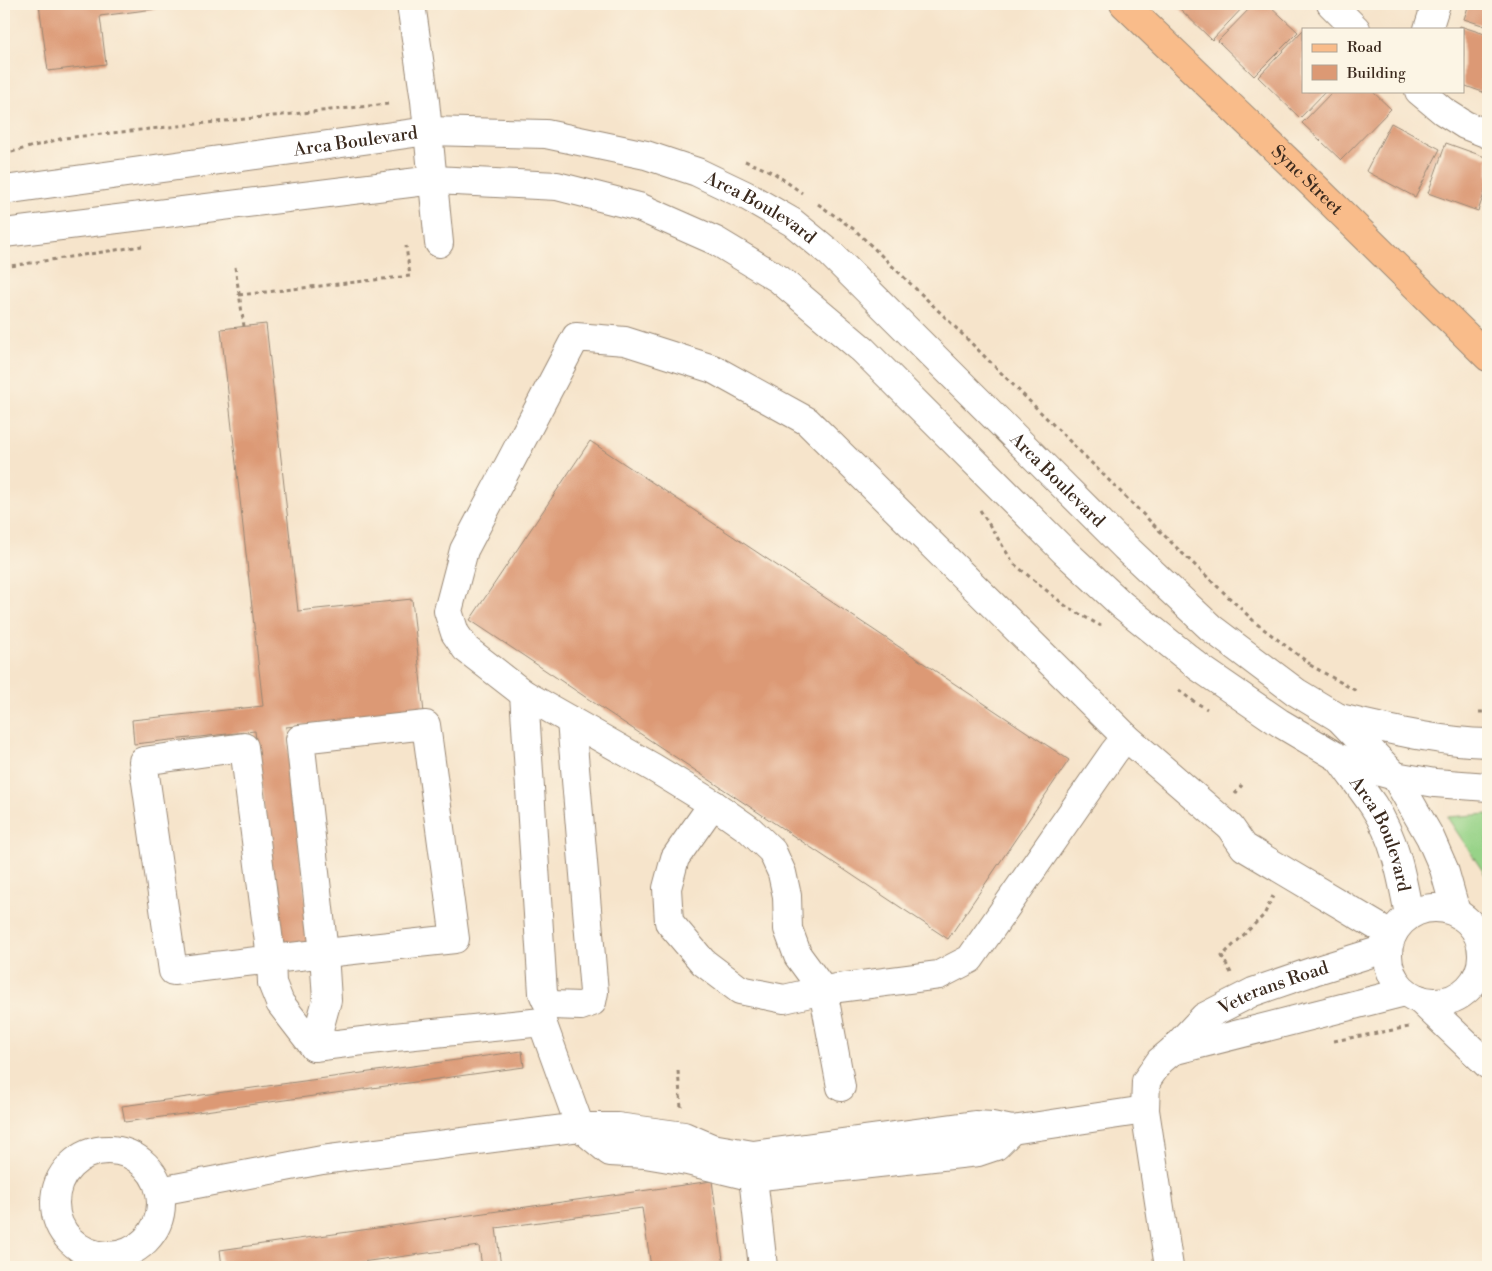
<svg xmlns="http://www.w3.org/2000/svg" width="1492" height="1271" font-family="'Libre Bodoni',serif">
<rect width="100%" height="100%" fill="#fcf5e5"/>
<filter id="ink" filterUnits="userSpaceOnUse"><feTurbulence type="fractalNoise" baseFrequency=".02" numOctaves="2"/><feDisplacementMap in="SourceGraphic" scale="10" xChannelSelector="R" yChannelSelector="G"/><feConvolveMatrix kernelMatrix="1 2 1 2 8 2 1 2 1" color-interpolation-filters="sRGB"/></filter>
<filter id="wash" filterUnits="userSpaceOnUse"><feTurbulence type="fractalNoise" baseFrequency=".0096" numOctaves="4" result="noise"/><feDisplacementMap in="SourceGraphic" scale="20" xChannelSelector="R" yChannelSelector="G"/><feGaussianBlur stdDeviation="1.12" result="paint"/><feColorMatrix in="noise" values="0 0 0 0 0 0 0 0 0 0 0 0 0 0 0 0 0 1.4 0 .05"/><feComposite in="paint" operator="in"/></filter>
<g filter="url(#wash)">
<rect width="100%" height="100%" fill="#f6e4cb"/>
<!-- green -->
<path fill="#97d388" stroke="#697e53" d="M1488 814V879L1447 817Z"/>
<g id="blocks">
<!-- building -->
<path fill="#dc9974" d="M39 4H185V5L100 16 106 64 48 71Z
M1177 4H1246L1212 40 1176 5Z
M1254 4H1268L1298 32 1254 76 1218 41Z
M1469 4H1488V27L1464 19Z
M1460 26 1488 35V94L1463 85V29H1459Z
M1303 30V91H1326L1300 118 1258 77Z
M1333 91H1372L1391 109 1341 160 1302 123Z
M1391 123 1440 149 1415 197 1366 171Z
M1446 143 1488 158V183L1478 211 1428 193Z
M266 324 298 611 412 599 424 713 286 727 311 948 280 951 255 731 134 744 132 720 263 706 221 329Z
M590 441 1069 760 948 939 470 620Z
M522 1051 524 1067 125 1122 122 1106Z
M712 1181 724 1267H651L642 1208 496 1228 501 1267H482L479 1246 325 1267H222L220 1250Z"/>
</g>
</g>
<g filter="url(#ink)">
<use href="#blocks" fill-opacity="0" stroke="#988774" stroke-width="1"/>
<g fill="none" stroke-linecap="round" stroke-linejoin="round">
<defs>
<g id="minor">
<path d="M411 4 425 101 439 243"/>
<path d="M1331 4 1356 29"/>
<path d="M1428 29 1436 4"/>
<path d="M1419 91 1443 111 1465 125 1488 134"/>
<path id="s1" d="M4 190 428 131 546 134 646 155 697 172 745 195 792 222 830 253 1125 547 1211 628 1296 692 1339 718 1395 776 1430 837 1444 869 1456 912"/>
<path d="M4 233 434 180 557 186 639 207 716 241 779 279 863 350 1064 551 1122 605 1200 668 1280 723 1339 758 1365 768 1395 776 1435 783 1488 787"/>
<path d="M524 694 543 993 546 1000 552 1005 581 1006 592 1002 594 992 571 721"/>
<path d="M1339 718C1388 729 1438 742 1488 743"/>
<path id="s2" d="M1339 758C1350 774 1362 789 1373 805 1395 838 1402 877 1409 915"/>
<path d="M713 804 675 858 667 888 669 922 703 962 740 990 784 999 823 990 939 975 970 959 1114 752 1126 737"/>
<circle cx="1435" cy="955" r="47"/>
<path d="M1419 999 1488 1065"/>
<path d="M314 1047 327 1000 324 953 300 739 426 725 455 939C361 949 267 959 173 971L143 761 244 747 271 958 272 983 280 1003 314 1047"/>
<path d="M314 1047 395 1037 542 1022 580 1127 610 1152 645 1154 687 1161 753 1177 978 1152 996 1146 1012 1130"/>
<path d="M1172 1051 1405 992"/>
<path d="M841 1087 823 990 798 956 788 929 787 896 782 873 772 851 750 830 713 804 654 768 524 694 466 649 455 633 448 611 464 550 576 337 625 341 713 369 807 421 1126 737 1230 827 1244 847 1392 935"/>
<circle cx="108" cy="1203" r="53"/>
<path d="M753 1177 763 1267"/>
<path d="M160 1191 322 1160 580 1127H617L684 1136 712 1148 753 1155 975 1125 992 1126 1012 1130 1145 1110"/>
<path id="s3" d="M1169 1267 1145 1110 1146 1081 1160 1061 1172 1051 1204 1017 1253 992 1314 971 1388 948"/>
</g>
<g id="major">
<path id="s4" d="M1124 4 1312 184 1488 357"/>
</g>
</defs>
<!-- minor casing -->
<use href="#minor" stroke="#988774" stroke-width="30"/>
<!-- major casing -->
<use href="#major" stroke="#988774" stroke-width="30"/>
<!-- path -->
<path stroke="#988774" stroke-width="3" stroke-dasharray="4 4" stroke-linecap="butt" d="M4 154 64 138 388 104
M745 161 774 173 802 193
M818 204 855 230 947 319 1179 550 1257 624 1310 664
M4 267 142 246
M235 267 244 326
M239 295 410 276 406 246
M980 510 1014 564 1067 607 1101 626
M1310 665 1358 692
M1179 690 1190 699 1207 709
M1479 712H1488
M1235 794 1242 785
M1231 973 1222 956 1264 915 1273 896
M1334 1041 1409 1027
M678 1071 681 1107"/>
<!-- minor -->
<use href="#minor" stroke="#fff" stroke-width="28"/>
<!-- major -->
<use href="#major" stroke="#f9bc8a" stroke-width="28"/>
</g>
</g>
<g text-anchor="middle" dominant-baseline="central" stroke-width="4" stroke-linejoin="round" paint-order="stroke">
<!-- street labels -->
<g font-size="18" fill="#3b2a1e" stroke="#fcf5e5">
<text stroke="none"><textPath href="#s1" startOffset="355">Arca Boulevard</textPath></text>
<text stroke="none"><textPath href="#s4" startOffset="254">Sync Street</textPath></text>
<text stroke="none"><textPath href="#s1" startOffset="775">Arca Boulevard</textPath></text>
<text stroke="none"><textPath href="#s1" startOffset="1180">Arca Boulevard</textPath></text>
<text stroke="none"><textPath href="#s2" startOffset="88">Arca Boulevard</textPath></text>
<text stroke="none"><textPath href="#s3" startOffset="350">Veterans Road</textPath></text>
</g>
</g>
<!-- margin -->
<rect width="1492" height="1271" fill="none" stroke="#fcf5e5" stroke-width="20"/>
<!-- legend -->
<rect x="1302" y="28" width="162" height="65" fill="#fcf5e5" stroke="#afa495"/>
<rect x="1312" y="44" width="25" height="8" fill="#f9bc8a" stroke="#afa495"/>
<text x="1347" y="52" font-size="15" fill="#3b2a1e">Road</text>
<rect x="1312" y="65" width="25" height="15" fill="#dc9974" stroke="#afa495"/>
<text x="1347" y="78" font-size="15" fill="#3b2a1e">Building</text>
</svg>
